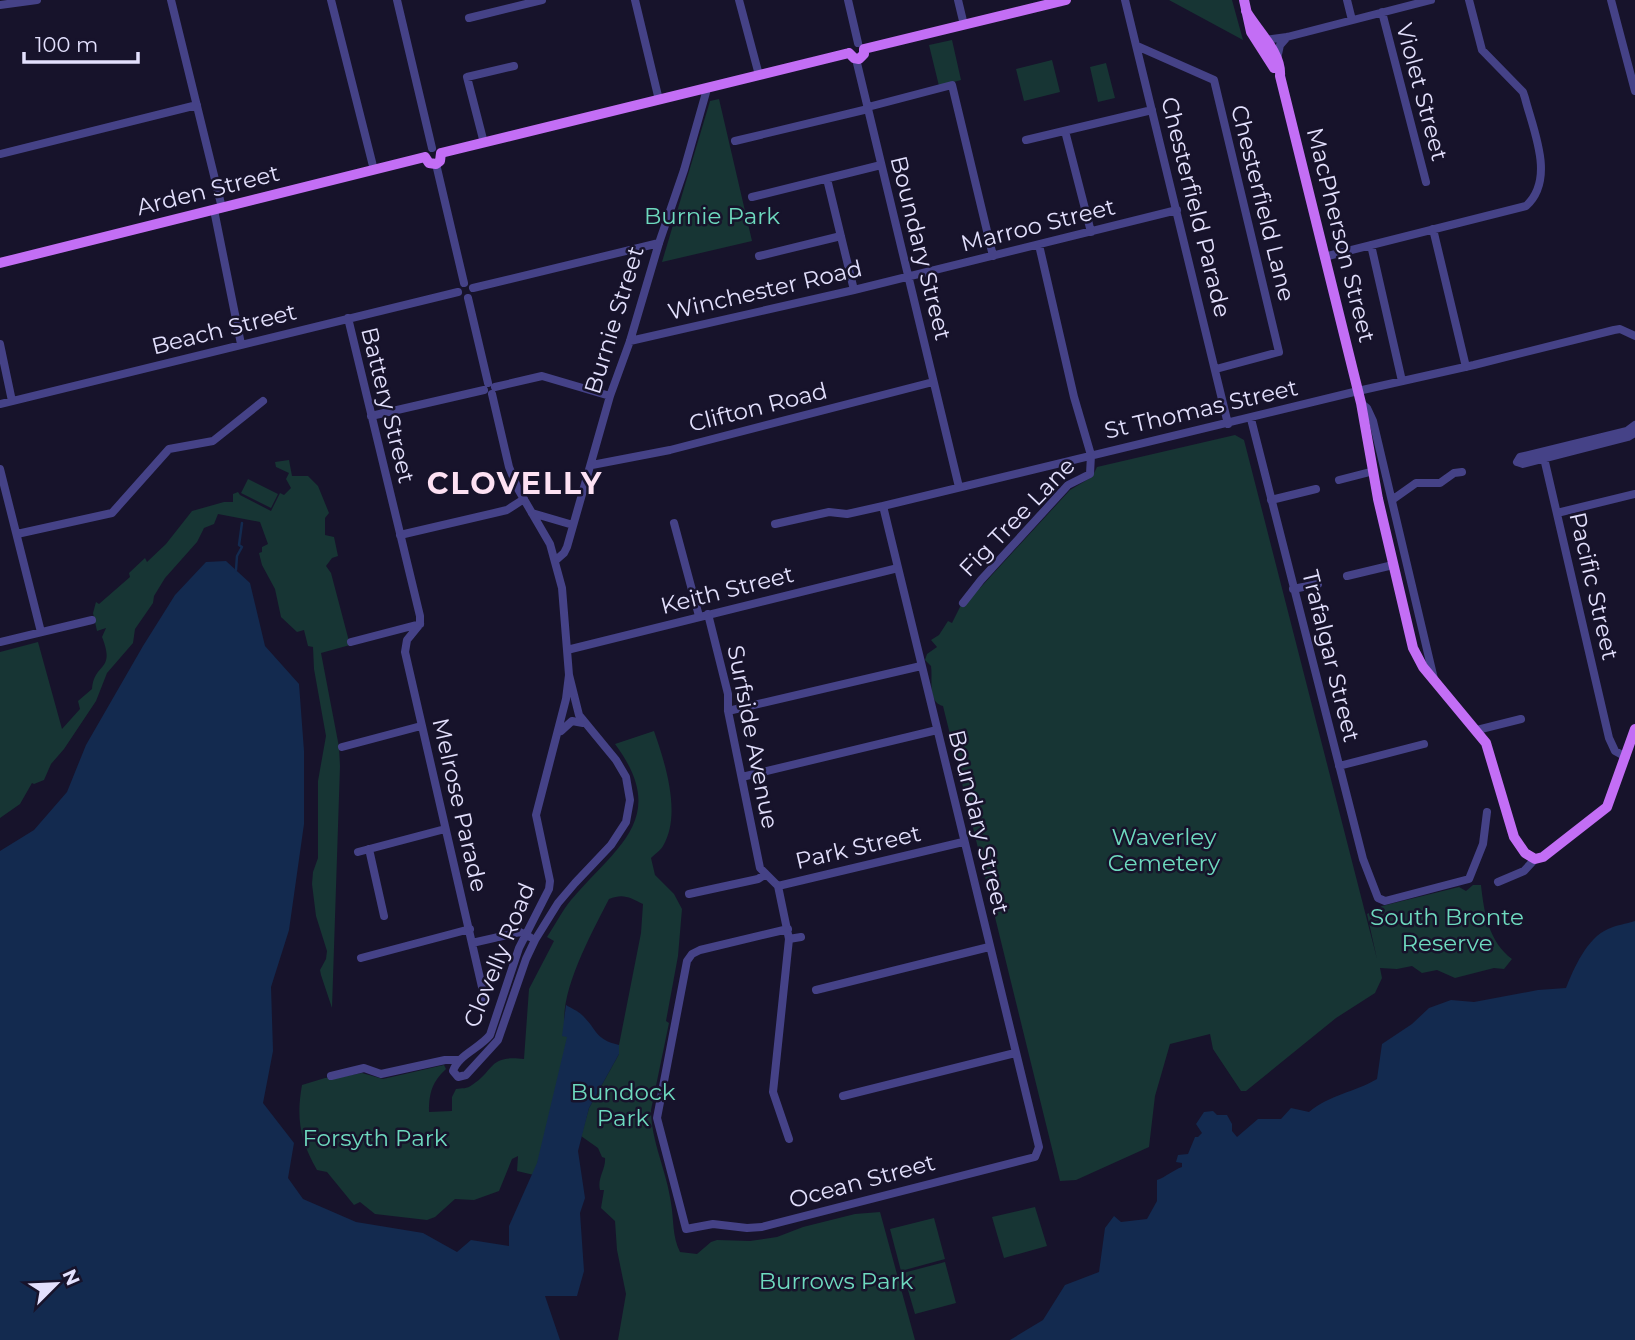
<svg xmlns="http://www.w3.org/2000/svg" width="1635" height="1340" font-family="Montserrat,sans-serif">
<rect width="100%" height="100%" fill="#17132b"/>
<!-- green -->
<path fill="#173534" d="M1169 0H1232L1243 40Z
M952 40 961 80 939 86 929 45Z
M1052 60 1060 92 1024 101 1016 69Z
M1106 63 1115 98 1098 102 1090 67Z
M719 99 752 241 662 262 710 101Z
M1235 435 1244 440 1377 959 1367 914 1382 906 1459 887 1466 891 1473 885H1481C1484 913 1489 942 1512 959L1504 969 1494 968 1455 978 1437 970 1422 973 1412 966 1397 969 1380 968 1382 978 1375 993 1336 1018 1246 1091H1241L1213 1049 1210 1034 1170 1044 1155 1096 1149 1147 1076 1180 1060 1181 943 706C927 702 933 679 931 666L925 660 927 654 937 647 931 640 939 635 948 621 952 623 964 599 979 587 980 588 1070 490 1092 477 1097 467Z
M289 460 292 476H308L318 486 329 513 325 518V535L334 537 338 556 332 558 326 566 331 573 350 645 321 653 339 747 340 766 332 1008 321 975 320 970 326 959 327 951 316 916 312 884 313 872 318 858V781L326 736 314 669 313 647 308 646 304 630 297 632 281 617 275 589 262 565 259 553 262 552V547L268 544 260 522 218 514 214 524 204 528 197 542 165 578 154 596 153 603 135 629 133 643 107 673 96 701 64 749 51 764 44 780 34 784 32 783 20 804 0 818V652L38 642 62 729 80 709 78 701 92 689C94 662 116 672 102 637L106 628 97 631 93 613 96 602 99 604 130 577 129 573 145 558 147 562 166 544 192 511 224 502H233V494L238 492 240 495 271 511 280 493 284 495 291 488 286 479 289 473 276 467 275 462Z
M248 479 278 494 271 508 241 493Z
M654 731C665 763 682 814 663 846 661 850 655 854 651 858L655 875 674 894 682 909 678 956 666 1021 669 1023 651 1110C651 1141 667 1172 671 1203 674 1220 672 1236 680 1252L697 1254 711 1242 717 1240 750 1241 777 1237 803 1227 855 1214 880 1212 915 1340H618L626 1294 617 1250 615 1221 601 1208 604 1190H600C597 1178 606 1169 605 1158L602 1157 598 1148 581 1136 589 1108 619 1054V1045L641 933 643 904C630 898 624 893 609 899 593 931 552 1003 568 1036L548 1127 534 1175 517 1171 518 1156 512 1159 499 1191 474 1200 455 1199 435 1217 427 1220 375 1214 360 1202 354 1205 327 1172 317 1170C300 1141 296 1118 302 1085L325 1078 341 1077 362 1073 383 1079 444 1065 446 1069C432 1082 429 1093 429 1112L452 1111V1097L456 1089C462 1088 467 1089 472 1085 496 1069 488 1055 524 1059L529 989 554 941 547 937C555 925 562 911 571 900 617 846 670 818 615 744Z
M1035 1207 1047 1246 1004 1258 992 1217Z
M934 1218 945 1259 901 1271 890 1229Z
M945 1262 956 1303 915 1314 903 1273Z"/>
<!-- water -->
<path fill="#132a4f" d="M226 561 250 583 265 646 299 684 304 751V824L289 930 271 987 273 1051 263 1103 294 1143 288 1178 303 1199 356 1222 423 1233 457 1252 471 1240 509 1246V1226L537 1163 567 1037 562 1036 566 1005C571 1008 578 1011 582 1015 598 1030 594 1039 619 1045V1054L589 1108 578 1151 585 1198 580 1213 584 1271 577 1296H545L560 1340H0V851L34 830 67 792 86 745 143 646 175 595 206 562Z
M1635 921V1340H1010L1043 1320 1065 1285 1099 1272 1105 1228 1114 1216 1121 1222 1147 1219 1157 1201V1180C1166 1177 1173 1170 1182 1167V1163L1176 1162 1178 1155 1188 1154 1195 1137H1198L1202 1133 1196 1124 1204 1112 1213 1111 1217 1115H1227L1232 1124V1131L1237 1137 1258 1119H1281L1291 1108 1309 1112C1329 1095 1355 1092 1377 1079L1382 1044 1412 1024 1429 1008 1451 1000 1474 1002 1538 990 1566 988C1574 968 1587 938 1608 929 1616 925 1626 924 1635 921Z"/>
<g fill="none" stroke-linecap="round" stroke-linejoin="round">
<!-- stream -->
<path stroke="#132a4f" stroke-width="2.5" d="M236 570 237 556 242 547 239 545 242 523"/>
<!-- minor -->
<path stroke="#454287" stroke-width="8" d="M171 0 222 208
M331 0 374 170
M397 0 432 148
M635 0 659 100
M739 0 759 75
M848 0 858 43
M958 0 964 25
M1125 0 1228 424
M1347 0 1352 20
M1611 0 1635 91
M0 5 37 0
M1382 12 1426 182
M469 18 542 0
M1264 40 1287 37 1431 0
M1137 46 1214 80 1279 352 1216 369
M856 59 959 487
M1277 59 1280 45 1287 37
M868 107 952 85 993 256
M1065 131 1091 232
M1026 140 1152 110
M735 141 868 109
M484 143 467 77 514 66
M0 154 197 105
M436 164 464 283
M827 179 854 290
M752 197 881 165
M214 210 241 344
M1433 229 1466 367
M1371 245 1402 381
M759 256 841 236
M1324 257 1526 206C1556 179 1533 130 1525 98L1523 92 1482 50 1469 0
M473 288 659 243
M468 298 488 383
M348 318 420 616V624
M630 341 854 290 1177 210
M0 344 12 401
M495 387 542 376 610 396
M492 394 509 467 518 489 550 544 562 588 569 675 566 699 536 815 550 881 549 889 519 948 490 1035C480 1048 458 1055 453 1071L458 1077 466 1075 498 1040 526 959 535 940 558 903 575 883 611 845 626 822 630 800 626 777 616 760 579 715 569 675
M1361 403 1367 408 1373 421 1434 679
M0 404 458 292
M371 416 484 390
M1251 419 1363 859 1378 898 1385 901 1469 879 1483 844 1487 812
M1544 458 1609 738 1615 751 1626 757
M1517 462 1520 457 1627 431 1635 425
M1517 462 1523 464 1628 437 1635 433
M592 465 670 450 933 382
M0 469 41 632
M1339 480 1374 471
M1271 500 1316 489
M1392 500 1416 483H1440L1454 473 1462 472
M532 513 573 525
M1557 513 1635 494
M674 523 699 616
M775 524 829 512 847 514 883 506 1358 391 1474 365 1614 330 1620 329 1635 336
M17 534 112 513 169 449 213 441 263 401
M400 535 507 510 524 499
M556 560 564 553 567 547 610 396 630 341 659 243 684 170 707 89
M1347 576 1393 565
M1293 589 1318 584
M963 603 981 580 1068 485 1090 474 1091 455 1074 397 1039 245
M708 614 728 694V711L760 868 778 886 963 842
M420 624 407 640 405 652 485 1000
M0 642 92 620
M351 642 420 624
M567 650 898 568
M728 711 921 666
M1477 730 1521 719
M561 731 572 721 583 723
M342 747 421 726
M1339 766 1424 744
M742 777 937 730
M369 849 384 916
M358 852 445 829
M1498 882 1524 871 1535 859
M778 886 789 939 773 1092 789 1139
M689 894 758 879 766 874
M788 929 700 950 692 954 687 961 657 1118 686 1229 713 1224 747 1228 762 1227 1035 1157 1039 1147 883 506
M789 939 801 937
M472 943 520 932 530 937
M361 958 470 929
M816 990 989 947
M331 1076 364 1068 381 1074 445 1060H460
M843 1096 1015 1053"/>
<!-- major -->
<path stroke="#c36ef5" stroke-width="10" d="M1244 0 1251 32 1274 68
M1246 11C1257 30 1282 53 1280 76L1361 403 1378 499 1413 648 1423 667 1486 743 1514 837 1525 853 1535 859 1543 857 1607 807 1635 729
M864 49 1066 0
M849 53 854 58 859 59 864 54V49
M441 153 849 53
M425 157 429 163 436 164 440 161 441 153
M0 263 425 157"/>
</g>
<g text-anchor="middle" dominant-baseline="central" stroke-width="5" stroke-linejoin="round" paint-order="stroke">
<!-- street labels -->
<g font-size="23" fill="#e3e0fd" stroke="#17132b">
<text transform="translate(1422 92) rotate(75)">Violet Street</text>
<text transform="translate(208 190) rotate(-14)">Arden Street</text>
<text transform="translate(1263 203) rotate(76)">Chesterfield Lane</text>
<text transform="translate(1196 207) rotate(76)">Chesterfield Parade</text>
<text transform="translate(1038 225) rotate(-14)">Marroo Street</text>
<text transform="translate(1341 235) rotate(76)">MacPherson Street</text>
<text transform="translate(921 248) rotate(76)">Boundary Street</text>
<text transform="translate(765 290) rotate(-13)">Winchester Road</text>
<text transform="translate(614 320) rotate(-73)">Burnie Street</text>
<text transform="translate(224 329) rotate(-14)">Beach Street</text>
<text transform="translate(388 405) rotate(76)">Battery Street</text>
<text transform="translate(758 407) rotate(-14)">Clifton Road</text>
<text transform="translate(1201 409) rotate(-13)">St Thomas Street</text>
<text transform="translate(1017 517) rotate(-46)">Fig Tree Lane</text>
<text transform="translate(1594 586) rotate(77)">Pacific Street</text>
<text transform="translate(727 590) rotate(-14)">Keith Street</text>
<text transform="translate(1331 656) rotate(76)">Trafalgar Street</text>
<text transform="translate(753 737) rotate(79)">Surfside Avenue</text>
<text transform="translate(460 805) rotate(77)">Melrose Parade</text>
<text transform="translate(979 822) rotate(76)">Boundary Street</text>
<text transform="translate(858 847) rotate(-13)">Park Street</text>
<text transform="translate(499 955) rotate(-68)">Clovelly Road</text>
<text transform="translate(862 1181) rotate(-15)">Ocean Street</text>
</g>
<!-- park labels -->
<g font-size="23" fill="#6edabf" stroke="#17132b">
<text x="712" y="216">Burnie Park</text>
<text x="1164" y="837">Waverley<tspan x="1164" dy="26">Cemetery</tspan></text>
<text x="1447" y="917">South Bronte<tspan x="1447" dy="26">Reserve</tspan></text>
<text x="623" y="1092">Bundock<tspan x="623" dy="26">Park</tspan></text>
<text x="375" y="1138">Forsyth Park</text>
<text x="836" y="1281">Burrows Park</text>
</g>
<!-- district labels -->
<g font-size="30" font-weight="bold" letter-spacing="2" fill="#fde1f3" stroke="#17132b">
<text x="515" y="483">CLOVELLY</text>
</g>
</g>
<!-- north arrow -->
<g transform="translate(56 1284) rotate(66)" stroke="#17132b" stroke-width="5" paint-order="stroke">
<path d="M0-5L12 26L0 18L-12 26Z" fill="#e3e0fd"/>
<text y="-10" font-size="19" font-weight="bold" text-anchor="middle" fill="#e3e0fd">N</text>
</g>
<!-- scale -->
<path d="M24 52v10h114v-10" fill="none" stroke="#e3e0fd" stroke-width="3.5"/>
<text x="35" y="52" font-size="21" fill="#e3e0fd" stroke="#17132b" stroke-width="5" paint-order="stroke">100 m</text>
</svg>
